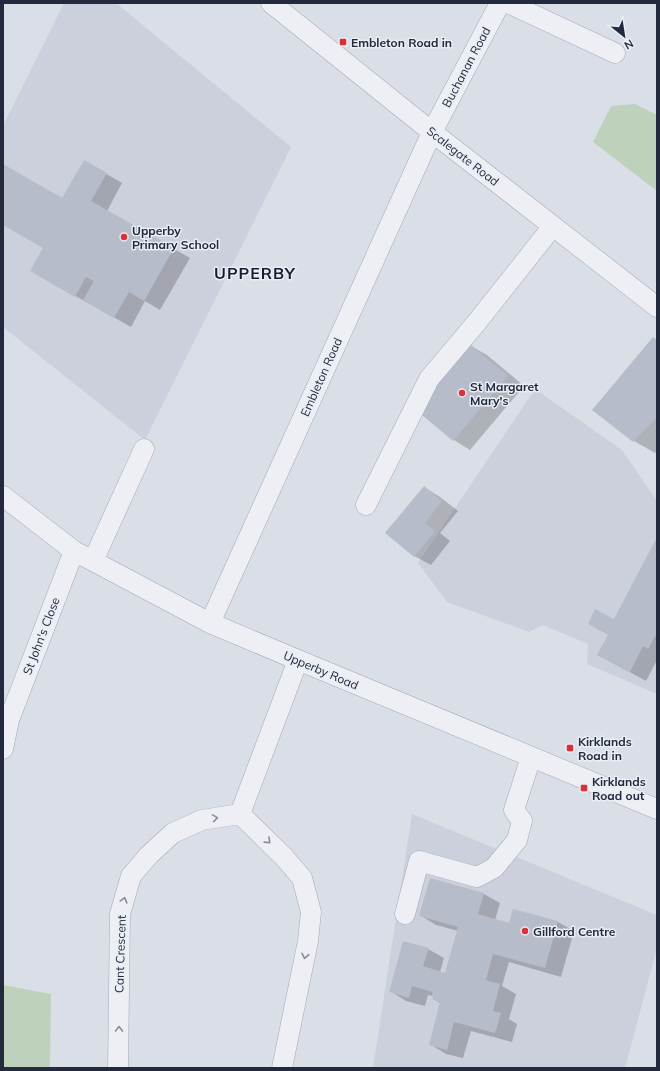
<svg xmlns="http://www.w3.org/2000/svg" width="660" height="1071" font-family="Mulish,sans-serif">
<rect width="100%" height="100%" fill="#dadee7"/>
<!-- built -->
<path fill="#ccd0dc" d="M64 3H116L291 147 145 440 3 327V126Z
M535 389 622 450 657 501V694L587 664 588 644 543 625 529 632 447 602 418 563Z
M412 814 657 915V948L625 1068H373Z"/>
<!-- green -->
<path fill="#bed1ba" d="M635 104 657 115V191L593 142 611 106Z
M3 985 51 994 50 1068H3Z"/>
<!-- shadow -->
<path fill="#0003" d="M84 161 122 183 107 211 190 258 160 310 145 301 131 327 31 271 44 247 3 224V165L63 199Z
M653 338 657 340V451L655 453 634 441Z
M471 346 487 355 524 386 470 450 454 440 417 410Z
M424 487 440 497 458 511 440 533 450 541 431 565 414 556Z
M657 539V660L646 681 598 655Z
M431 879 484 894 500 903 495 920 510 924 514 910 558 922 574 931 561 977 509 962 502 986 516 994 509 1019 517 1024 512 1042 471 1031 463 1058 446 1054 430 1044 441 1004 434 999 433 996 428 995 425 1006 406 1001 390 991 428 949 444 958 440 972 446 974 458 931 436 925 420 915Z"/>
<!-- building -->
<path fill="#b7bcca" d="M84 160 107 173 91 201 174 248 144 301 129 292 114 318 83 300 94 281 86 277 75 297 30 271 43 248 3 225V164L62 198Z
M653 337 657 341V417L633 442 592 410Z
M471 345 508 376 453 441 416 410Z
M424 486 442 501 425 523 435 531 414 557 385 533Z
M657 537V633L648 649 643 646 630 672 597 655 608 635 588 624 595 609 614 619Z
M430 878 484 893 478 914 509 923 513 909 558 921 545 968 493 954 486 980 500 984 493 1011 501 1013 495 1033 454 1022 447 1050 429 1045 440 1002 433 1000 432 992 412 986 409 998 389 992 403 941 429 948 423 966 445 973 458 927 419 916Z"/>
<g fill="none" stroke-linecap="round" stroke-linejoin="round">
<defs>
<path id="minor" d="M271 3 432 132 657 307
M508 3 615 53
M3 496 74 551 210 623 298 660 657 809
M366 505 429 379 477 322 553 226
M93 561 144 449
M210 623 432 132 500 3
M3 749 9 720 74 551
M240 814 284 857 302 878 311 912 308 941 282 1068
M240 814 298 660
M405 914 419 861 477 877 494 868 517 840 522 821 514 810 531 757
M118 1068 120 914 131 876 149 855 173 833 202 820 240 814"/>
</defs>
<!-- minor casing -->
<use href="#minor" stroke="#a3a8b4" stroke-width="21"/>
<!-- minor -->
<use href="#minor" stroke="#edeff5" stroke-width="20"/>
</g>
<!-- one-way arrows -->
<defs><path id="oneway-chevron" d="M-2-3.5L2.5 0L-2 3.5" fill="none" stroke-width="1.6" stroke-linecap="round" stroke-linejoin="round"/></defs>
<g stroke="#888c9a">
<use href="#oneway-chevron" transform="translate(215 818) rotate(-9)"/>
<use href="#oneway-chevron" transform="translate(268 841) rotate(44)"/>
<use href="#oneway-chevron" transform="translate(124 900) rotate(-75)"/>
<use href="#oneway-chevron" transform="translate(305 956) rotate(101)"/>
<use href="#oneway-chevron" transform="translate(119 1029) rotate(-89)"/>
</g>
<!-- markers -->
<g fill="#da3037" stroke="#e9edf4" stroke-width="1.5">
<rect x="339" y="38" width="8" height="8" rx="2"/>
<circle cx="124" cy="237" r="4"/>
<circle cx="462" cy="393" r="4"/>
<rect x="566" y="744" width="8" height="8" rx="2"/>
<rect x="580" y="784" width="8" height="8" rx="2"/>
<circle cx="525" cy="931" r="4"/>
</g>
<g text-anchor="middle" dominant-baseline="central" stroke-width="3" stroke-linejoin="round" paint-order="stroke">
<!-- poi labels -->
<g font-size="12" font-weight="bold" fill="#232a3e" stroke="#e9edf4" text-anchor="start">
<text x="351" y="42">Embleton Road in</text>
<text x="132" y="230">Upperby<tspan x="132" dy="14">Primary School</tspan></text>
<text x="470" y="386">St Margaret<tspan x="470" dy="14">Mary's</tspan></text>
<text x="578" y="741">Kirklands<tspan x="578" dy="14">Road in</tspan></text>
<text x="592" y="781">Kirklands<tspan x="592" dy="14">Road out</tspan></text>
<text x="533" y="931">Gillford Centre</text>
</g>
<!-- street labels -->
<g font-size="12" fill="#232a3e" stroke="#e9edf4">
<text transform="translate(466 67) rotate(-62)">Buchanan Road</text>
<text transform="translate(463 156) rotate(38)">Scalegate Road</text>
<text transform="translate(321 377) rotate(-66)">Embleton Road</text>
<text transform="translate(41 636) rotate(-69)">St John's Close</text>
<text transform="translate(321 670) rotate(23)">Upperby Road</text>
<text transform="translate(120 954) rotate(-88)">Cant Crescent</text>
</g>
<!-- district labels -->
<g font-size="16" font-weight="bold" letter-spacing="1" fill="#161b2e" stroke="#e9edf4">
<text x="255" y="273">UPPERBY</text>
</g>
</g>
<!-- border -->
<rect width="660" height="1071" fill="none" stroke="#232a3e" stroke-width="8"/>
<!-- north arrow -->
<g transform="translate(624 36) rotate(150)" stroke="#e9edf4" stroke-width="3" paint-order="stroke">
<path d="M0-3L7 15L0 10L-7 15Z" fill="#232a3e"/>
<text y="-6" font-size="11" font-weight="bold" text-anchor="middle" fill="#232a3e">N</text>
</g>
</svg>
